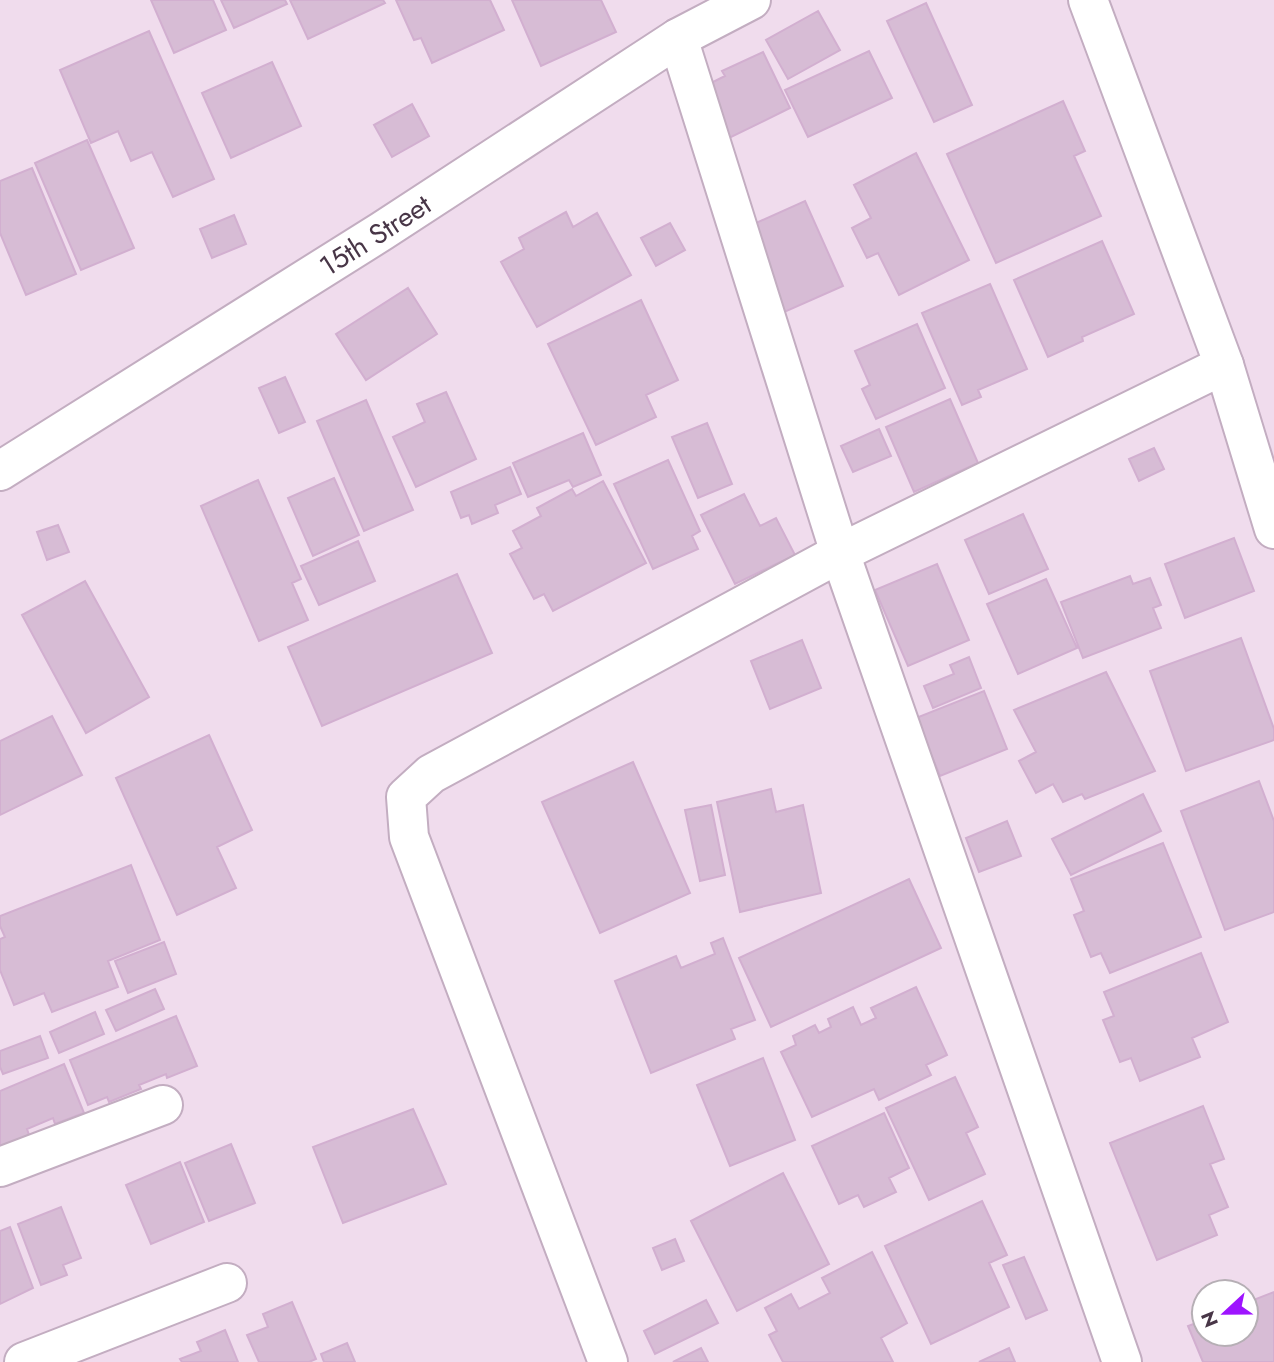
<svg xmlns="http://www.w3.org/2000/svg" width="1274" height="1362" font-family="Jost,sans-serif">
<rect width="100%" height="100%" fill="#f4e8f3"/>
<!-- residential -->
<path fill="#f0dced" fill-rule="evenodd" d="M0 0H1274V1362H0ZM1204 1292H1246V1334H1204Z"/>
<!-- building -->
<path fill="#d7bcd5" stroke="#d2afd0" stroke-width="2" d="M151 0H213L226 30 174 53Z
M221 0H285L287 4 234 28Z
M290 0H383L385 3 308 39Z
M396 0H490L504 30 432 63 421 38 414 40Z
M512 0H601L616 32 541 66Z
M926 3 972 105 934 122 887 21Z
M818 11 840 50 788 79 766 40Z
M149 31 214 179 173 197 152 152 131 161 118 131 91 143 60 70Z
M869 51 892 98 808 137 785 90Z
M763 52 790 108 725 140 701 88 725 76 722 71Z
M272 62 301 126 231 158 202 93Z
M1063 101 1085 151 1074 156 1101 216 996 263 947 154Z
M412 104 429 136 392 157 374 125Z
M87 140 134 248 81 270 35 163Z
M916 153 969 260 899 295 878 253 867 258 852 228 871 218 854 185Z
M32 168 76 274 26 295 0 233V181Z
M805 201 843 286 782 313 745 228Z
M566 212 573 227 597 213 631 275 537 327 501 262 524 249 519 238Z
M234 215 246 244 212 258 200 229Z
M670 223 685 250 656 266 641 238Z
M1102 241 1134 314 1082 337 1083 341 1048 357 1014 280Z
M990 284 1027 369 978 390 981 397 962 405 922 313Z
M408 288 437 334 366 380 336 334Z
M641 300 678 380 646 395 656 417 596 445 548 344Z
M917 324 945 388 876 419 862 389 870 385 855 351Z
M285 377 305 422 279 433 259 388Z
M446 392 476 459 416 487 393 437 425 422 417 404Z
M950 399 978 463 914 492 886 427Z
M366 400 413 510 364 531 317 421Z
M707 423 732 484 698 498 672 437Z
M879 429 891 456 853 472 841 446Z
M583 433 601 475 573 487 569 480 528 497 513 463Z
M1154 448 1164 469 1139 481 1129 459Z
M668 460 700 531 692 536 698 549 653 569 614 484Z
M510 467 521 494 495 505 498 513 472 524 469 515 461 518 451 492Z
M334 478 359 535 313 556 288 498Z
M258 480 301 579 292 583 308 620 259 641 201 506Z
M603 481 646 563 553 611 544 594 534 599 510 554 522 548 513 531 541 516 537 508 572 489 576 496Z
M744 494 760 526 776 518 795 555 735 584 701 515Z
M1023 514 1048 569 989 594 965 540Z
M58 525 69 552 47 560 37 532Z
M1234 538 1254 591 1185 618 1165 564Z
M358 541 375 581 319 605 301 566Z
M937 564 969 640 908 666 875 590Z
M457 574 492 653 322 726 288 647Z
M1130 576 1133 584 1150 578 1161 605 1153 608 1161 628 1083 658 1061 602Z
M1046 579 1077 648 1018 674 987 604Z
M85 581 149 697 86 733 22 615Z
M1241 638 1274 729V740L1186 771 1150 671Z
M802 640 821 688 770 709 751 661Z
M969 657 981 688 933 708 924 686 954 674 950 665Z
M1106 672 1155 771 1085 799 1082 794 1063 802 1053 784 1036 793 1019 761 1036 752 1014 710Z
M984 691 1007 749 940 776 916 718Z
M52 716 82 775 0 815V741Z
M209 735 252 830 217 847 236 888 177 915 116 778Z
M633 762 690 893 600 933 542 802Z
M1259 781 1274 821V912L1225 930 1181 811Z
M771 789 776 812 803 805 821 893 740 912 717 802Z
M1143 794 1161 831 1071 875 1052 839Z
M711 805 725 875 700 881 685 810Z
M1007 821 1021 856 979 872 966 838Z
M1163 843 1201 937 1110 973 1101 953 1091 957 1074 915 1084 911 1071 879Z
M131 865 160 940 108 961 118 987 52 1012 44 993 14 1005 0 970V939L5 937 0 926V916Z
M909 879 941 948 771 1027 739 958Z
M723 938 755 1020 731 1029 735 1039 651 1073 615 981 676 956 681 968 715 954 711 943Z
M164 942 176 974 128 993 115 961Z
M1201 953 1228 1022 1192 1038 1200 1057 1140 1081 1131 1058 1120 1062 1103 1020 1114 1016 1104 992Z
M916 987 947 1055 926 1065 931 1075 879 1100 874 1089 812 1117 781 1052 796 1045 793 1036 815 1025 819 1033 831 1027 828 1019 853 1007 861 1025 876 1018 871 1008Z
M155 989 164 1009 116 1031 106 1010Z
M95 1012 104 1034 59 1053 50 1032Z
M176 1016 197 1066 167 1078 166 1074 139 1085 141 1089 109 1102 107 1097 88 1105 70 1060Z
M40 1036 48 1058 3 1074 0 1067V1051Z
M763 1058 795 1140 730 1166 697 1085Z
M64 1064 84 1113 55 1124 53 1118 27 1129 29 1135 0 1147V1091Z
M955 1077 978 1127 966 1133 985 1174 929 1200 886 1108Z
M1203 1106 1224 1159 1210 1164 1228 1207 1209 1215 1217 1235 1157 1260 1110 1143Z
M413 1109 446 1184 343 1223 313 1147Z
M884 1113 909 1168 889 1178 896 1192 864 1207 858 1195 839 1204 812 1146Z
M231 1144 255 1203 209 1221 185 1163Z
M180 1162 204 1222 151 1244 126 1185Z
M783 1173 829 1264 737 1311 691 1221Z
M982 1201 1007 1255 989 1263 1009 1307 931 1344 885 1246Z
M61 1207 81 1258 63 1265 67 1275 41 1285 18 1224Z
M10 1227 33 1288 0 1304V1231Z
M675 1239 684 1261 662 1270 653 1248Z
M872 1252 907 1323 881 1338 893 1362H783L769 1335 777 1331 765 1308 791 1294 799 1309 830 1293 822 1278Z
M1024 1257 1047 1310 1026 1319 1003 1265Z
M1274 1292V1362H1203L1188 1326 1204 1320V1334H1246V1303Z
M706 1300 718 1323 655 1354 644 1331Z
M292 1302 316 1359 309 1362H259L247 1335 268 1327 263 1314Z
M225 1330 238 1362H182L180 1359 201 1351 197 1342Z
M347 1343 355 1362H324L321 1354Z
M701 1348 708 1362H673Z
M1009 1348 1015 1362H979Z"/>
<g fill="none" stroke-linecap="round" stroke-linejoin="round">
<defs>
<g id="minor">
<path d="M1088 0 1224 365 1274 529"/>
<path d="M678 38 840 553 1122 1362"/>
<path id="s1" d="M0 471 382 231 678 38 751 0"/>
<path d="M0 1167 163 1105"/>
<path d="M24 1362 227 1283"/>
<path d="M608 1362 409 837 406 797 431 774 840 553 1224 365"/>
</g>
</defs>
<!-- minor casing -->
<use href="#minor" stroke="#c3adc1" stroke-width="42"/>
<!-- minor -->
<use href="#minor" stroke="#fff" stroke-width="38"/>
</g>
<g text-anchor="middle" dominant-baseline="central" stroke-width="6" stroke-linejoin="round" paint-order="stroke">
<!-- street labels -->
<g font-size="28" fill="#483647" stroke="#fff">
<text stroke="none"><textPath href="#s1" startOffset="443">15th Street</textPath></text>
</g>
</g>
<!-- north arrow -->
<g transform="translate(1225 1313) rotate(248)"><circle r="33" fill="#ffffff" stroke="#b6afb5" stroke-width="2"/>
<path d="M0-5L12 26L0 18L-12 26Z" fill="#9e14ff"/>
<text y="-10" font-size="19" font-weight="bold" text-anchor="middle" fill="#483647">N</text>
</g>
</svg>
